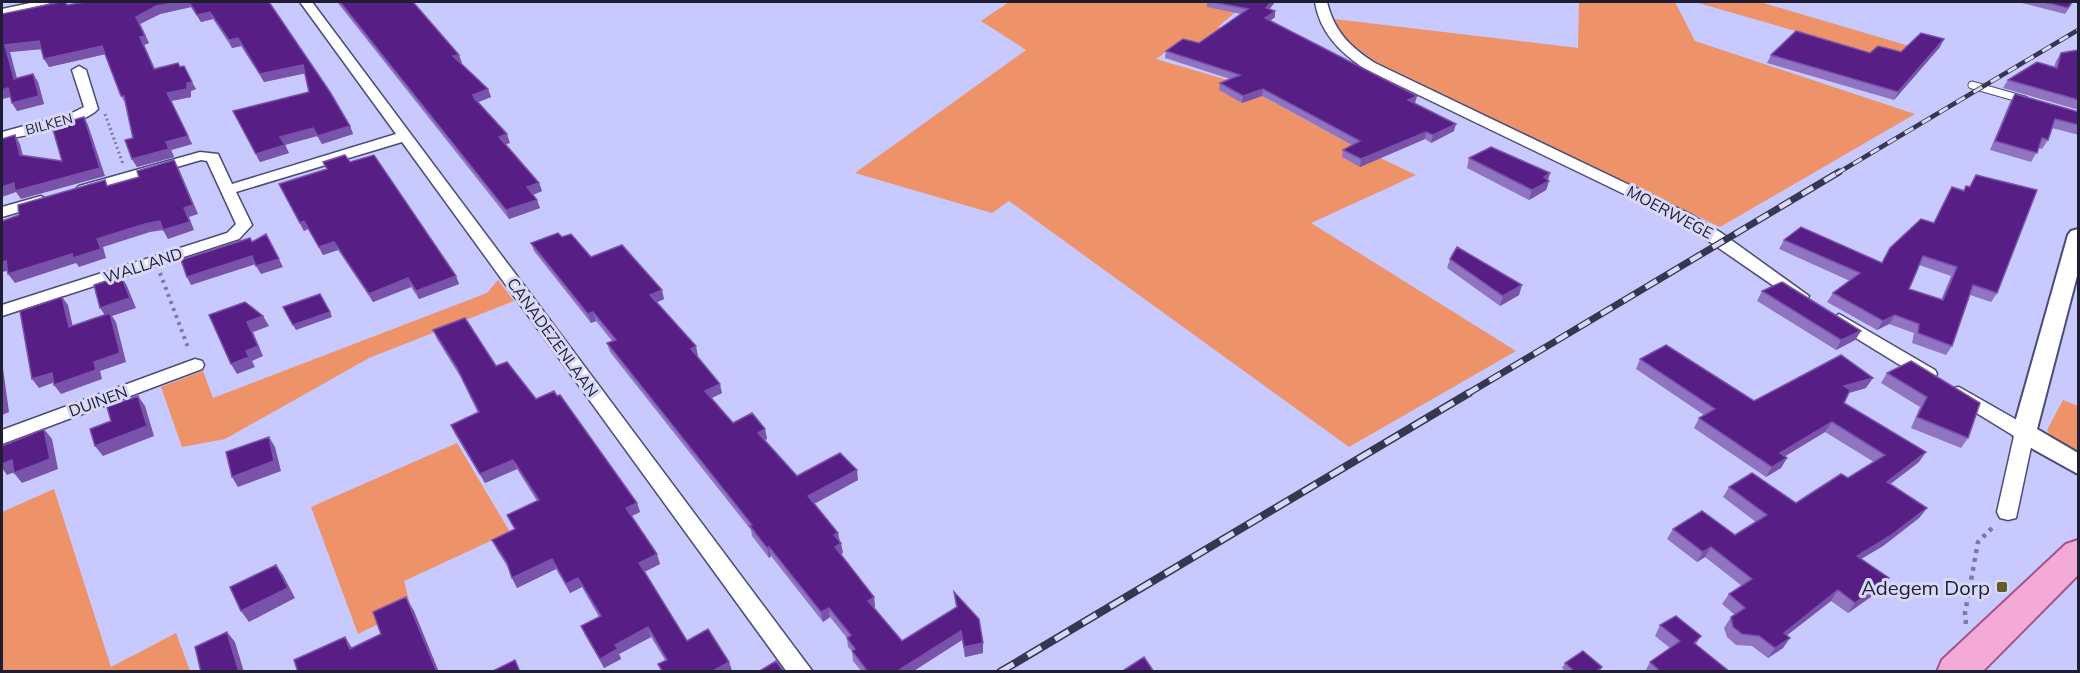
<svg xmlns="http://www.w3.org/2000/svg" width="2080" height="673" font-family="Mulish,sans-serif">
<rect width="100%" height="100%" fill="#c8c9fe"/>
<!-- green -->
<path fill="#ee9269" d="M1009 2H1247L1218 27 1255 39 1230 57 1180 42 1156 59 1238 83 1341 139 1416 175 1311 223 1516 351 1349 447 1009 201 992 213 855 173 1026 50 981 21Z
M1579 2H1675L1695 41 1915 114 1720 227 1379 64 1343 38 1334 19 1578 48Z
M1695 2H1760L1933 53 1917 66Z
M498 280 514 301 369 358 225 439 182 447 161 387 203 371 213 398 487 293Z
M2063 400 2078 406V455L2053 439 2047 430Z
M457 443 510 532 404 581 411 608 358 634 311 507Z
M54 489 111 667 176 633 190 671H2V512Z"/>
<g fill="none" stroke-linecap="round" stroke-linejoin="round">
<defs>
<path id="service" d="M1972 85 2025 100"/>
<path id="minor" d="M35 2H55L2 15V9Z
M300 2H312L813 672H787L402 142 236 192 252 225 239 239 2 316V305L227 233 236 224 207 161 201 160 84 194 79 192 76 189 79 186 200 152 218 154 232 184 396 134Z
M1315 2H1327C1334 31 1350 47 1375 63L1690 214 1720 232 1809 296 1806 300H1794L1678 220 1365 69C1340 52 1320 33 1315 2Z
M79 66 86 70 98 109C84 125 23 136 2 140V132L72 113 84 107 72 70Z
M41 196 49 201 46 204 2 217V207Z
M1839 314 1935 370 1937 374 1935 378H1921L1833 324 1830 320Z
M195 359 202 361 204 365 202 369 2 444V430Z
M1959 387 2031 428 2034 433 2016 518 2008 520 2000 518 1997 512 2014 436 1952 398 1949 393 1952 388Z"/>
<path id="tertiary" d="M2078 229V272L2037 429 2078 453V474L2015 439 2012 433 2068 235 2071 231Z"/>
<path id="primary" d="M2078 540V575L1982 672H1937L1942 660 2066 544Z"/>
</defs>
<!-- service casing -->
<use href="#service" stroke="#4c4b78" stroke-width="9"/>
<!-- minor casing -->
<use href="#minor" stroke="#4c4b78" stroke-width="3"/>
<!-- tertiary casing -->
<use href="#tertiary" stroke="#4c4b78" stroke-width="4"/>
<!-- primary casing -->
<use href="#primary" stroke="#a3548b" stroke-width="4"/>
<!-- path-far2 -->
<path stroke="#7b7ba1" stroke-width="3" stroke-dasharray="2 3" stroke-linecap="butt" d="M105 114 123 164"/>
<!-- path-far1 -->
<path stroke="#7b7ba1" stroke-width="4" stroke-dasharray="3 4.5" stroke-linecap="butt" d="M160 273 189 350"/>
<!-- path -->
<path stroke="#7b7ba1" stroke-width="4.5" stroke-dasharray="4 5" stroke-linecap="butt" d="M1966 624 1965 613 1978 542 1995 525"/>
<!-- service -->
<use href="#service" stroke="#fff" stroke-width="7"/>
<!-- minor -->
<use href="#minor" fill="#fff" fill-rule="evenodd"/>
<!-- tertiary -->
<use href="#tertiary" fill="#fff" fill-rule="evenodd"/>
<!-- primary -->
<use href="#primary" fill="#f3aad7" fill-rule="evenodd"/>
<defs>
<path id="rail-far2" d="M1836 174 2078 30"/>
<path id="rail-far1" d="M1467 394 1839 172"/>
<path id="rail" d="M1000 672 1469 393"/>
</defs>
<!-- rail-far2 casing -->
<use href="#rail-far2" stroke="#37364f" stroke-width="4.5"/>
<!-- rail-far1 casing -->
<use href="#rail-far1" stroke="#37364f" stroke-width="7"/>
<!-- rail casing -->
<use href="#rail" stroke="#37364f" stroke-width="8"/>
<!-- rail-far2 -->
<use href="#rail-far2" stroke="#d8d8f8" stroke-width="3" stroke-dasharray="10" stroke-linecap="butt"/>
<!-- rail-far1 -->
<use href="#rail-far1" stroke="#d8d8f8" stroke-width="4.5" stroke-dasharray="13" stroke-linecap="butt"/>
<!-- rail -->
<use href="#rail" stroke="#d8d8f8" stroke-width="5" stroke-dasharray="16" stroke-linecap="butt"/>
</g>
<!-- wall -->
<path fill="#9074c2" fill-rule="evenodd" d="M269 2 350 126 353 134 322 144 317 136 285 145 289 153 260 162 233 111 309 92 305 73 264 82 241 46 232 48 213 19 201 22 191 7 160 14 140 24 149 43 144 45 155 69 180 67 196 89 191 91V97L171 101 192 144 171 150 174 157 137 167 132 159 133 138 125 103 121 96 105 54 49 67 41 49 10 52 16 78 33 74 38 82 44 104 17 111 11 97 2 99V14L68 5Z
M337 2H413L461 63 488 89 491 97 478 102 510 143 506 144 539 183 542 191 533 195 540 208 509 219Z
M1207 2H1275L1269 9 1275 17 1270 21 1417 96 1414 103 1454 131 1431 143 1425 139 1360 167 1342 157 1343 150 1352 145 1262 96 1242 103 1219 90 1220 83 1230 79 1165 58 1166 51 1199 43 1241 14 1207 7Z
M2018 2H2073L2065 14Z
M1940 47 1894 100 1767 63 1771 55 1901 52Z
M2079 50V110L2003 88 2008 80 2054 67 2056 61 2061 53Z
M2015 94 2079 112V135L2052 128 2048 140 2042 149 2039 148 2031 162 1990 150 2010 102Z
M1469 158 1550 173 1548 180 1549 181 1546 190 1529 200 1467 168Z
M323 162H350L456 276 459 284 419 299 411 287 373 302 338 250 323 255 308 229 304 231 283 192 327 169Z
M1976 175 1997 293 1991 302 1970 295 1952 346 1946 355 1912 343 1914 333 1889 324 1877 330 1827 302 1833 293 1850 281 1779 249 1784 240 1882 263 1890 248 1934 223 1952 187 1964 190 1966 186 1969 187ZM1919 265 1951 276 1941 300 1909 289Z
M562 237 591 257 664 299 657 302 698 356H697L722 393 712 398 733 423 765 429 767 439 765 440 797 476 858 480 814 504 838 533 843 553 840 554 874 597 875 607H874L902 641 956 608 954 592 983 643V653L965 657 962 640 912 672H862L853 661 852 651 848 647 847 638 830 617 823 622 771 556 769 558 752 536 751 530 610 352 607 343 612 341 596 321 591 323 534 251 531 243Z
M1450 259 1519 295 1500 306 1447 268Z
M1762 291 1861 331 1855 340 1836 350 1757 301Z
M433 330 496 366 536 399 637 503 640 512 632 516 660 564 644 572 687 641 729 662 732 671 661 672 658 664 665 660 651 637 619 654 621 659 604 668 585 635 581 626 599 617 582 587 570 593 556 569 517 588 509 569 497 550 492 540 515 530 507 515 537 501 517 469 485 483 455 434 451 425 478 413 461 378 437 339Z
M1640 359 1754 401 1866 388 1849 393 1844 403 1919 462 1890 484 1927 508 1919 518 1883 546 1861 559 1882 589 1848 613 1831 601 1787 635 1783 648 1768 658 1752 646 1736 645 1727 637 1724 628 1731 617 1735 615 1722 604 1729 594 1742 586 1705 557 1697 562 1667 539 1673 529 1735 535 1756 522 1723 497 1729 487 1796 503 1848 478 1874 462 1825 432 1785 456 1787 458 1781 468 1766 477 1694 428 1699 418 1704 415 1636 369Z
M1911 361 1968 438 1961 448 1911 428 1920 407 1881 383 1887 373Z
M1660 625 1701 636 1696 644 1730 672H1645L1650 662 1670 648 1655 636Z
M1565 663 1602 667 1600 672H1566L1562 668Z"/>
<!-- shaded-wall -->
<path fill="#7952aa" d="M179 2H188L191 7 160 14 140 24 149 43 144 45 158 77 140 37 136 17 156 6Z
M1271 2H1275L1265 15 1266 8Z
M1275 11V17L1264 25 1265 18Z
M210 12 213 19 201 22 197 15Z
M238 38 241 46 232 48 229 40Z
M1944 39 1940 47 1894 100 1898 92Z
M39 41 43 49 10 52 19 86 14 79 5 45Z
M102 46 106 54 49 67 44 59Z
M459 55 462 63 456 64 453 56Z
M303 65 307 73 264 82 260 74Z
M33 74 38 82 44 104 17 111 12 103Z
M192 82 196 89 191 91V97L171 101 192 144 171 150 174 157 137 167 132 159 166 142 167 93 187 83Z
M8 88 13 96 2 99V90Z
M488 89 491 97 476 103 473 95Z
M1263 89 1262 96 1242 103 1243 96Z
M1417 96 1415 103 1406 107 1408 100Z
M84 117 88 125 105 176 21 199 16 192 2 197V187L14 183 100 168Z
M1456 124 1454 131 1431 143 1433 135Z
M350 126 353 134 322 144 318 136Z
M313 128 317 136 284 145 280 137Z
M1426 132 1425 139 1360 167 1361 159Z
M507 134 510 143 502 145 499 137Z
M15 135 20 144 25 164 20 155Z
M285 145 289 153 260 162 256 154Z
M174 160 179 169 198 214 189 217 194 230 168 239 163 230 150 232 103 247 106 258 79 267 76 263 15 283 8 274 97 239 184 208Z
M1550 173 1547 182 1549 181 1546 190 1529 200 1532 190 1544 177Z
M539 183 542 191 530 196 527 187Z
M537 200 540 208 509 219 506 210Z
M304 221 308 229 304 231 300 223Z
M266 234 283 267 261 274 256 266Z
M334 242 338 250 323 255 319 247Z
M252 256 256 264 191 285 187 277Z
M6 261 12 270 2 272V262Z
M121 276 127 286 136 308 112 316 116 322 126 362 100 371 102 379 61 394 54 385 94 362 107 318 100 308Z
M456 276 459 284 419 299 416 291Z
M408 278 411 287 373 302 369 294Z
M1522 285 1519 295 1500 306 1503 296Z
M662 290 664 299 653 304 650 295Z
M62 297 68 305 75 336 69 327Z
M330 312 332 317 296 330 293 325Z
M593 312 596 321 591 323 588 314Z
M1895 315 1889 324 1877 330 1883 321Z
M263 316 269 326 253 332 263 356 252 361 255 367 237 374 231 364 246 351 247 322Z
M1861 331 1855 340 1836 350 1841 340Z
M696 346 698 356 694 358 691 349Z
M2 361 9 412 2 415Z
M52 373 58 381 39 388 32 379Z
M1873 378 1866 388 1838 396 1844 386Z
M720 384 722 393 707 400 705 391Z
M138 396 145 406 154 436 103 456 95 446Z
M1832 422 1825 432 1774 463 1780 453Z
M44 429 52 439 58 469 22 483 14 473Z
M765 429 767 439 760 442 758 433Z
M269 437 275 447 281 471 238 487 232 477Z
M1926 452 1919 462 1880 492 1887 482Z
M1787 458 1781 468 1766 477 1772 467Z
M12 460 20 470 7 475 2 468V464Z
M513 460 517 469 485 483 480 474Z
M857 470 858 480 810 506 808 496Z
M637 503 640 512 629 517 626 508Z
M1927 508 1919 518 1883 546 1849 566 1857 556Z
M838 533 839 542 834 535Z
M841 543 843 553 836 557 835 547Z
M769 547 771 556 769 558 767 548Z
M1711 547 1705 557 1697 562 1703 552Z
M657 554 660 564 642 573 639 563Z
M552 559 556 569 517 588 512 578Z
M276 565 283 575 295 598 249 622 241 611Z
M578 578 582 587 570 593 566 584Z
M1889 578 1882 589 1848 613 1855 603Z
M1838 590 1831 601 1777 643 1784 633Z
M406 597 414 611 439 672H437Z
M874 597 875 607 870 610 868 601Z
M829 608 830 617 823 622 821 612Z
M648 627 651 637 619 654 621 659 604 668 600 659 615 645Z
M961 631 962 640 912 672H896Z
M227 632 235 642 244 672H239Z
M345 637 354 651 350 649Z
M1790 638 1783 648 1768 658 1775 648Z
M983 643V653L965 657 964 647Z
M729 662 732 671 730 672H711Z"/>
<!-- building -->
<path fill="#571f86" stroke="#7952aa" stroke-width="1.5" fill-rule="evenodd" d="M61 2H65L67 5 86 2H179L156 6 136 17 145 36 140 37 154 69 178 63 180 67 184 66 192 82 187 83V89L167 93 188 136 166 142 169 149 132 159 125 140 133 138 124 96H121L102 46 44 59 39 41 5 45 14 79 33 74 39 96 12 103 8 88 2 90V14Z
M189 2H269L330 92 350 126 318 136 313 128 280 137 285 145 256 154 233 111 309 92 303 65 260 74 238 38 229 40 210 12 197 15Z
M340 2H413L459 55 453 56 488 89 473 95 475 99 507 134 499 137 539 183 527 187 537 200 506 210Z
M1213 2H1271L1266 8 1275 11 1265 18 1417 96 1408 100 1456 124 1433 135 1426 132 1361 159 1343 150 1360 141 1263 89 1243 96 1220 83 1240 75 1166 51 1183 39 1199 43 1248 9Z
M2044 2H2072L2068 8Z
M1796 31 1870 53 1878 46 1901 52 1921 33 1944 39 1898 92 1771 55Z
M2079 50V100L2008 80 2037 62 2057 68 2061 53Z
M2015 94 2079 112V125L2055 119 2048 140 2042 138 2037 153 1995 141Z
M84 117 100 168 15 191 14 183 2 187V139L15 135 20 155 62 161 52 126Z
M1491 147 1550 173 1544 177 1549 181 1532 190 1469 158Z
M345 155 350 162 374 155 456 276 416 291 408 278 369 294 334 242 319 247 304 221 300 223 279 184 327 169 323 162Z
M174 160 193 205 184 208 190 222 163 230 160 221 145 224 97 239 101 249 73 258 72 254 8 274 6 261 2 262V221L19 215 18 205 105 180 107 186 139 177 137 171Z
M1976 175 2037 190 1997 293 1973 285 1952 346 1918 333 1919 324 1895 315 1883 321 1833 293 1860 273 1784 240 1801 227 1882 263 1890 248 1921 219 1934 223 1952 187 1964 191 1966 186 1970 187ZM1923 256 1957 267 1943 300 1909 289Z
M558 233 562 237 571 234 591 257 622 245 662 290 650 295 696 346 691 349 720 384 705 391 733 423 752 413 765 429 758 433 797 476 840 453 857 470 808 496 838 533 834 535 841 543 835 547 874 597 868 601 902 641 957 607 954 592 979 619 983 643 964 647 961 631 896 672H868L852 651 855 649 847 638 851 635 829 608 821 612 769 547 767 548 750 526 752 525 607 343 616 340 593 312 588 314 531 243Z
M266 234 279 259 256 266 252 256 187 277 181 260 250 238 252 242Z
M1457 247 1522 285 1503 296 1450 259Z
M121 276 130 298 100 308 94 285Z
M1782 282 1861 331 1841 340 1762 291Z
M320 294 330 312 293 325 283 307Z
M62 297 69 327 110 313 120 353 94 362 96 370 54 385 52 373 32 379 20 311Z
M245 302 263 316 247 322 258 346 246 351 249 357 231 364 209 315Z
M465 318 496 366 507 362 536 399 554 391 557 396 560 395 637 503 626 508 657 554 639 563 687 641 708 629 729 662 711 672H663L658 664 667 660 648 627 615 645 618 649 600 659 581 626 601 616 578 578 566 584 552 559 512 578 507 563 492 540 515 529 507 515 539 500 513 460 480 474 451 425 479 412 457 368 433 330Z
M1666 345 1754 401 1841 355 1873 378 1844 386 1850 390 1844 403 1926 452 1887 482 1927 508 1890 536 1857 556 1889 578 1855 603 1838 590 1784 633 1790 638 1775 648 1759 636 1742 634 1733 627 1731 617 1745 608 1729 594 1752 579 1711 547 1703 552 1673 529 1702 511 1735 535 1767 515 1729 487 1752 473 1796 503 1841 474 1848 478 1885 455 1832 422 1780 453 1787 458 1772 467 1699 418 1715 409 1640 359Z
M1911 361 1980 403 1968 438 1917 417 1927 397 1887 373Z
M138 396 147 426 95 446 90 429 111 421 107 407Z
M44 429 50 459 14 473 12 460 2 464V446Z
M269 437 274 461 232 477 226 452Z
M276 565 288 588 241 611 230 587Z
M406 597 437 672H298L294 660 345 637 350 649 381 634 373 612Z
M1676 616 1701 636 1694 643 1730 672H1661L1650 662 1680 641 1660 625Z
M227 632 239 672H201L195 647Z
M1583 651 1602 667 1595 672H1575L1565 663Z
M1144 657 1154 672H1121Z
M515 660 520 672H491Z
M776 661 784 672H758Z"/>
<!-- markers -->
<rect fill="#615c29" stroke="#d8d8f8" stroke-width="2" x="1996" y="581" width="12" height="12" rx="3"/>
<g text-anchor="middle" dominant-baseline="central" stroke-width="6" stroke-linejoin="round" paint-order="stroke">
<!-- far-street labels -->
<g font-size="14" fill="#1e1d31" stroke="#d8d8f8">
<text transform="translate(49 124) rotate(-15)">BILKEN</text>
</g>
<!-- street labels -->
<g font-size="16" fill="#1e1d31" stroke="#d8d8f8">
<text transform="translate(1670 212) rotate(28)">MOERWEGE</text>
<text transform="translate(143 265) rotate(-18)">WALLAND</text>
<text transform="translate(553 337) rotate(54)">CANADEZENLAAN</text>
<text transform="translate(98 401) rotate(-20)">DUINEN</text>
</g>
<!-- near-poi labels -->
<g font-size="20" fill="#1e1d31" stroke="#d8d8f8" text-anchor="end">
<text x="1990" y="587">Adegem Dorp</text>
</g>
</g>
<!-- border -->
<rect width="2080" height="673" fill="none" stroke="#1e1d31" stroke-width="6"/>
</svg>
